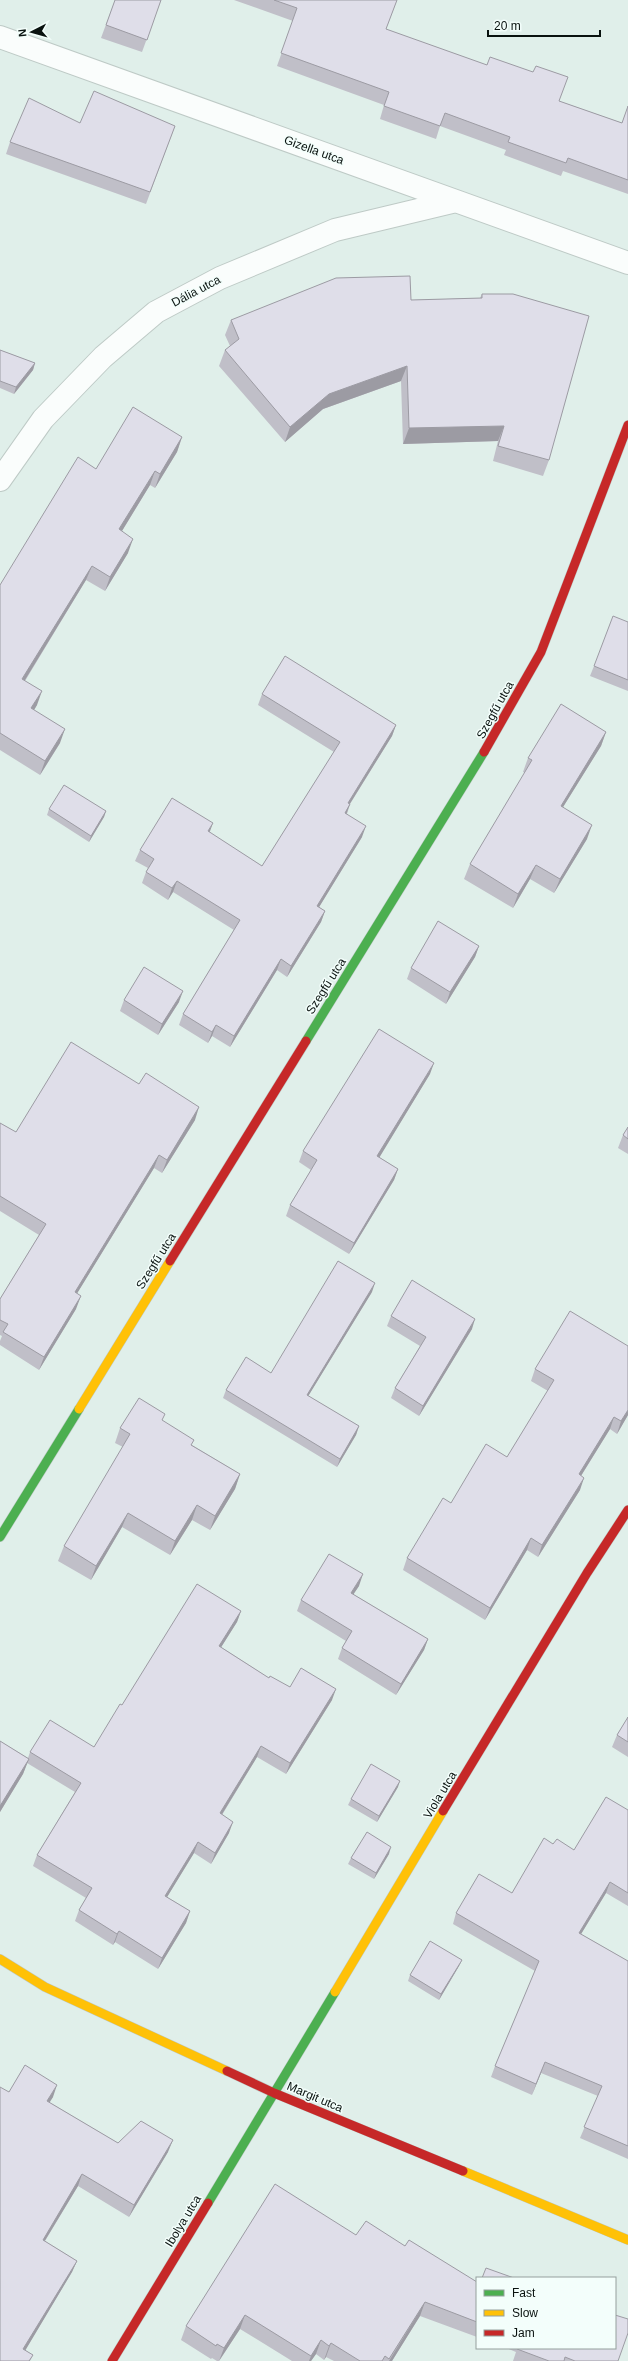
<svg xmlns="http://www.w3.org/2000/svg" width="628" height="2361" font-family="Arial,sans-serif">
<rect width="100%" height="100%" fill="#e0efea"/>
<g fill="none" stroke-linecap="round" stroke-linejoin="round">
<defs>
<path id="street" d="M0 37 628 263
M0 480 43 419 103 357 156 312 220 278 335 230 456 201"/>
<path id="fast" d="M306 1041 484 752
M0 1537 79 1409
M208 2203 335 1992"/>
<path id="slow" d="M79 1409 170 1261
M0 1959 45 1987 227 2071
M335 1992 443 1811
M463 2171 628 2240"/>
<path id="jam" d="M484 752 541 652 628 425
M170 1261 306 1041
M443 1811 587 1573 628 1510
M227 2071 274 2093 463 2171
M112 2361 208 2203"/>
</defs>
<!-- street casing -->
<use href="#street" stroke="#becac6" stroke-width="24"/>
<!-- fast casing -->
<use href="#fast" stroke="#becac6" stroke-width="10"/>
<!-- slow casing -->
<use href="#slow" stroke="#becac6" stroke-width="10"/>
<!-- jam casing -->
<use href="#jam" stroke="#becac6" stroke-width="10"/>
<!-- street -->
<use href="#street" stroke="#fafdfc" stroke-width="22"/>
<!-- fast -->
<use href="#fast" stroke="#4caf50" stroke-width="9"/>
<!-- slow -->
<use href="#slow" stroke="#ffc107" stroke-width="9"/>
<!-- jam -->
<use href="#jam" stroke="#c62828" stroke-width="9"/>
</g>
<!-- wall -->
<path fill="#c0bfc8" d="M115 0H161L142 52 101 38Z
M234 0H397L386 29 559 101 622 123 628 106V194L563 171 561 176 504 155 506 150 440 126 436 139 380 119 384 105 277 66 293 21Z
M80 123 175 126 146 204 6 154 10 142Z
M482 294 549 460 543 476 493 461 498 441 403 444 401 381 323 409 285 442 219 366 225 350 230 346 225 335 231 320 411 300 480 298Z
M0 350 35 363 33 370 14 394 0 388Z
M182 437 177 452 155 488 150 485 122 531 128 553 105 591 86 580 25 681 37 705 34 710 60 743 40 775 0 750V585L96 469Z
M628 622V691L590 676 594 666Z
M262 694 396 725 392 736 350 804 347 814 362 837 319 907 325 911 321 922 287 977 277 970 230 1047 212 1036 208 1043 179 1025 183 1014 234 930 173 892 168 900 142 883 146 872 148 868 135 861 140 850 209 832 262 866 334 752 258 705Z
M606 732 601 746 563 807 587 839 554 893 530 879 513 908 464 879 470 864 525 773 523 772 528 758Z
M49 809 106 811 104 817 89 842 47 815Z
M479 946 475 957 446 1004 407 979 411 968Z
M124 1000 179 1002 158 1035 120 1011Z
M430 1074 379 1157 398 1169 394 1180 349 1254 286 1216 290 1205 311 1170 299 1162 303 1151Z
M195 1120 162 1173 154 1168 77 1293 76 1309 39 1370 0 1345V1341L2 1336 0 1335V1299L39 1235 0 1211V1123L16 1132Z
M628 1127V1154L618 1148 623 1135Z
M372 1292 308 1396 359 1426 356 1435 337 1467 223 1398 226 1390 271 1373Z
M391 1316 472 1329 419 1416 391 1398 395 1388 420 1346 387 1326Z
M628 1346V1415L617 1434 610 1429 581 1476 580 1490 538 1557 527 1550 485 1620 403 1570 407 1558 451 1503 507 1457 548 1391 531 1381 535 1369Z
M163 1421 192 1445 240 1474 235 1489 210 1530 192 1520 170 1555 122 1527 91 1580 58 1561 64 1546 123 1447 115 1443 120 1428Z
M359 1586 353 1594 428 1639 424 1650 396 1695 338 1659 342 1648 346 1641 297 1611 301 1600Z
M241 1611 237 1622 221 1647 269 1678 290 1687 332 1700 286 1774 257 1757 222 1815 229 1833 211 1864 194 1853 167 1897 190 1911 186 1923 158 1969 115 1942 113 1945 75 1921 79 1910 86 1898 33 1866 37 1855 75 1792 27 1763 23 1774 0 1812V1741L28 1758 30 1752 94 1747 122 1705Z
M628 1717V1757L612 1747 617 1735Z
M398 1787 377 1822 348 1805 351 1799Z
M628 1810V1906L606 1893 581 1934 628 1961V2159L580 2138 598 2096 541 2073 532 2095 491 2077 495 2066 535 1971 453 1924 456 1913 512 1893 553 1844 574 1850Z
M389 1854 374 1879 348 1864 351 1858Z
M462 1960 459 1966 439 2000 408 1981 410 1975Z
M9 2092 53 2097 49 2102 118 2143 168 2152 129 2217 78 2186 45 2241 77 2261 72 2272 25 2350 33 2355 30 2361H0Z
M356 2235 405 2246 477 2282V2337L420 2316 392 2361H334L326 2357 324 2360 316 2354 311 2361H292L240 2329 219 2361H217L212 2358 211 2359 181 2340 186 2326Z
M506 2348H615L618 2361H513L516 2352Z"/>
<!-- shaded-wall -->
<path fill="#9c9ba3" d="M35 363 33 370 14 394 16 387Z
M407 366 401 381 323 409 285 442 290 427 329 394Z
M504 426 498 441 403 444 409 428Z
M182 437 177 452 155 488 160 474Z
M155 471 150 485 114 544 119 529Z
M133 539 128 553 105 591 110 577Z
M92 566 86 580 17 693 22 679Z
M42 691 37 705 26 723 31 708Z
M396 725 392 736 346 810 350 804 346 815 341 824 348 803Z
M65 729 60 743 40 775 45 761Z
M606 732 601 746 555 820 561 806Z
M106 811 104 817 89 842 91 836Z
M213 823 209 834 208 831Z
M592 825 587 839 554 893 560 879Z
M366 826 362 837 313 917 317 906Z
M536 865 530 879 513 908 518 894Z
M177 881 173 892 168 900 172 888Z
M325 911 321 922 287 977 291 966Z
M479 946 475 957 446 1004 450 992Z
M281 959 277 970 230 1047 234 1036Z
M183 991 179 1002 158 1035 162 1024Z
M216 1025 212 1036 208 1043 212 1032Z
M434 1063 430 1074 373 1168 377 1156Z
M199 1107 195 1120 162 1173 167 1160Z
M159 1155 154 1168 70 1305 75 1292Z
M398 1169 394 1180 349 1254 354 1243Z
M375 1283 372 1292 304 1403 307 1395Z
M81 1296 76 1309 39 1370 44 1357Z
M475 1319 472 1329 419 1416 423 1406Z
M628 1410V1415L617 1434 621 1421Z
M614 1417 610 1429 574 1487 579 1474Z
M359 1426 356 1435 337 1467 340 1459Z
M240 1474 235 1489 210 1530 215 1516Z
M584 1478 580 1490 538 1557 542 1545Z
M197 1505 192 1520 170 1555 175 1541Z
M128 1513 122 1527 91 1580 96 1566Z
M531 1538 527 1550 485 1620 490 1608Z
M363 1574 359 1586 347 1604 351 1593Z
M241 1611 237 1622 215 1657 219 1646Z
M428 1639 424 1650 396 1695 401 1684Z
M336 1689 332 1700 286 1774 290 1763Z
M261 1746 257 1757 216 1824 220 1813Z
M29 1759 23 1774 0 1812V1806Z
M400 1781 398 1787 377 1822 379 1816Z
M233 1822 229 1833 211 1864 215 1853Z
M198 1842 194 1853 161 1907 165 1896Z
M391 1847 389 1854 374 1879 376 1873Z
M610 1882 606 1893 575 1944 579 1933Z
M190 1911 186 1923 158 1969 162 1958Z
M119 1931 115 1942 113 1945 117 1934Z
M462 1960 459 1966 439 2000 441 1994Z
M545 2062 541 2073 532 2095 536 2084Z
M57 2085 53 2097 43 2113 47 2101Z
M173 2140 168 2152 129 2217 134 2205Z
M82 2174 78 2186 38 2252 43 2240Z
M77 2261 72 2272 19 2361 23 2349Z
M425 2302 420 2316 392 2361H389Z
M245 2315 240 2329 219 2361 224 2348Z
M321 2340 316 2354 311 2361H309L311 2356Z
M331 2343 326 2357 324 2360 329 2346Z"/>
<!-- building -->
<path fill="#dfdee9" stroke="#9c9ba3" d="M115 0H161L147 40 106 25Z
M274 0H397L386 29 487 65 490 57 533 72 536 66 568 77 559 101 622 123 628 106V180L568 158 566 163 508 142 510 137 445 113 440 126 384 106 389 92 281 53 297 8Z
M94 91 175 126 150 192 10 142 29 98 80 123Z
M410 276 411 300 482 298V294H513L589 316 549 460 498 446 504 426 409 428 407 366 329 394 290 427 225 350 239 339 231 320 336 278Z
M0 350 35 363 16 387 0 381Z
M133 407 182 437 160 474 155 471 119 529 133 539 110 577 92 566 22 679 42 691 31 708 65 729 45 761 0 733V585L78 457 96 469Z
M613 616 628 622V680L594 666Z
M285 656 396 725 348 803 350 804 345 813 366 826 317 906 325 911 291 966 281 959 234 1036 216 1025 212 1032 183 1014 240 920 177 881 172 888 146 872 154 859 140 850 172 798 213 823 208 831 262 866 340 742 262 694Z
M561 704 606 732 561 806 592 825 560 879 536 865 518 894 470 864 532 760 528 758Z
M64 785 106 811 91 836 49 809Z
M438 921 479 946 450 992 411 968Z
M144 967 183 991 162 1024 124 1000Z
M379 1029 434 1063 377 1156 398 1169 354 1243 290 1205 317 1160 303 1151Z
M71 1042 139 1084 146 1073 199 1107 167 1160 159 1155 75 1292 81 1296 44 1357 3 1332 8 1324 0 1320V1299L46 1224 0 1196V1123L16 1132Z
M628 1127V1139L623 1135Z
M338 1261 375 1283 307 1395 359 1426 340 1459 226 1390 246 1357 271 1373Z
M412 1280 475 1319 423 1406 395 1388 426 1337 391 1316Z
M570 1311 628 1346V1410L621 1421 614 1417 579 1474 584 1478 542 1545 531 1538 490 1608 407 1558 443 1498 451 1503 486 1444 507 1457 554 1380 535 1369Z
M139 1398 165 1414 162 1420 194 1440 191 1445 240 1474 215 1516 197 1505 175 1541 128 1513 96 1566 64 1546 130 1434 120 1428Z
M329 1554 363 1574 351 1593 428 1639 401 1684 342 1648 352 1631 301 1600Z
M197 1584 241 1611 219 1646 269 1678 270 1676 290 1687 301 1668 336 1689 290 1763 261 1746 220 1813 233 1822 215 1853 198 1842 165 1896 190 1911 162 1958 119 1931 117 1934 79 1910 92 1888 37 1855 81 1783 30 1752 50 1720 94 1747 120 1704 122 1705Z
M628 1717V1742L617 1735Z
M0 1741 29 1759 0 1806Z
M371 1764 400 1781 379 1816 351 1799Z
M606 1797 628 1810V1893L610 1882 579 1933 628 1961V2146L584 2127 602 2086 545 2062 536 2084 495 2066 539 1961 456 1913 479 1874 512 1893 544 1838 553 1844 557 1839 574 1850Z
M367 1832 391 1847 376 1873 351 1858Z
M430 1941 462 1960 441 1994 410 1975Z
M25 2065 57 2085 47 2101 118 2143 141 2121 173 2140 134 2205 82 2174 43 2240 77 2261 23 2349 33 2355 29 2361H0V2087L9 2092Z
M275 2184 356 2235 366 2221 405 2246 409 2240 477 2282V2322L425 2302 389 2359 385 2356 382 2361H360L331 2343 329 2346 321 2340 311 2356 245 2315 224 2348 217 2344 216 2346 186 2326Z
M486 2268 514 2278H482Z
M615 2315 628 2319V2333L618 2361H575L565 2357 564 2361H549L517 2349 518 2348H615Z"/>
<g text-anchor="middle" dominant-baseline="central" stroke-width="3" stroke-linejoin="round" paint-order="stroke">
<!-- street labels -->
<g font-size="12" fill="#09120f" stroke="#f3fefb">
<text transform="translate(314 150) rotate(20)">Gizella utca</text>
<text transform="translate(196 291) rotate(-28)">Dália utca</text>
<text transform="translate(495 710) rotate(-61)">Szegfű utca</text>
<text transform="translate(326 986) rotate(-58)">Szegfű utca</text>
<text transform="translate(156 1261) rotate(-58)">Szegfű utca</text>
<text transform="translate(440 1795) rotate(-59)">Viola utca</text>
<text transform="translate(315 2097) rotate(23)">Margit utca</text>
<text transform="translate(183 2221) rotate(-59)">Ibolya utca</text>
</g>
</g>
<!-- legend -->
<rect x="476" y="2277" width="140" height="72" fill="#f3fefb" stroke="#95a09d"/>
<rect x="484" y="2290" width="20" height="6" fill="#4caf50" stroke="#95a09d"/>
<text x="512" y="2297" font-size="12" fill="#09120f">Fast</text>
<rect x="484" y="2310" width="20" height="6" fill="#ffc107" stroke="#95a09d"/>
<text x="512" y="2317" font-size="12" fill="#09120f">Slow</text>
<rect x="484" y="2330" width="20" height="6" fill="#c62828" stroke="#95a09d"/>
<text x="512" y="2337" font-size="12" fill="#09120f">Jam</text>
<!-- north arrow -->
<g transform="translate(32 32) rotate(264)" stroke="#f3fefb" stroke-width="3" paint-order="stroke">
<path d="M0-3L7 15L0 10L-7 15Z" fill="#09120f"/>
<text y="-6" font-size="11" font-weight="bold" text-anchor="middle" fill="#09120f">N</text>
</g>
<!-- scale -->
<path d="M488 30v6h112v-6" fill="none" stroke="#09120f" stroke-width="2"/>
<text x="494" y="30" font-size="12" fill="#09120f" stroke="#f3fefb" stroke-width="3" paint-order="stroke">20 m</text>
</svg>
